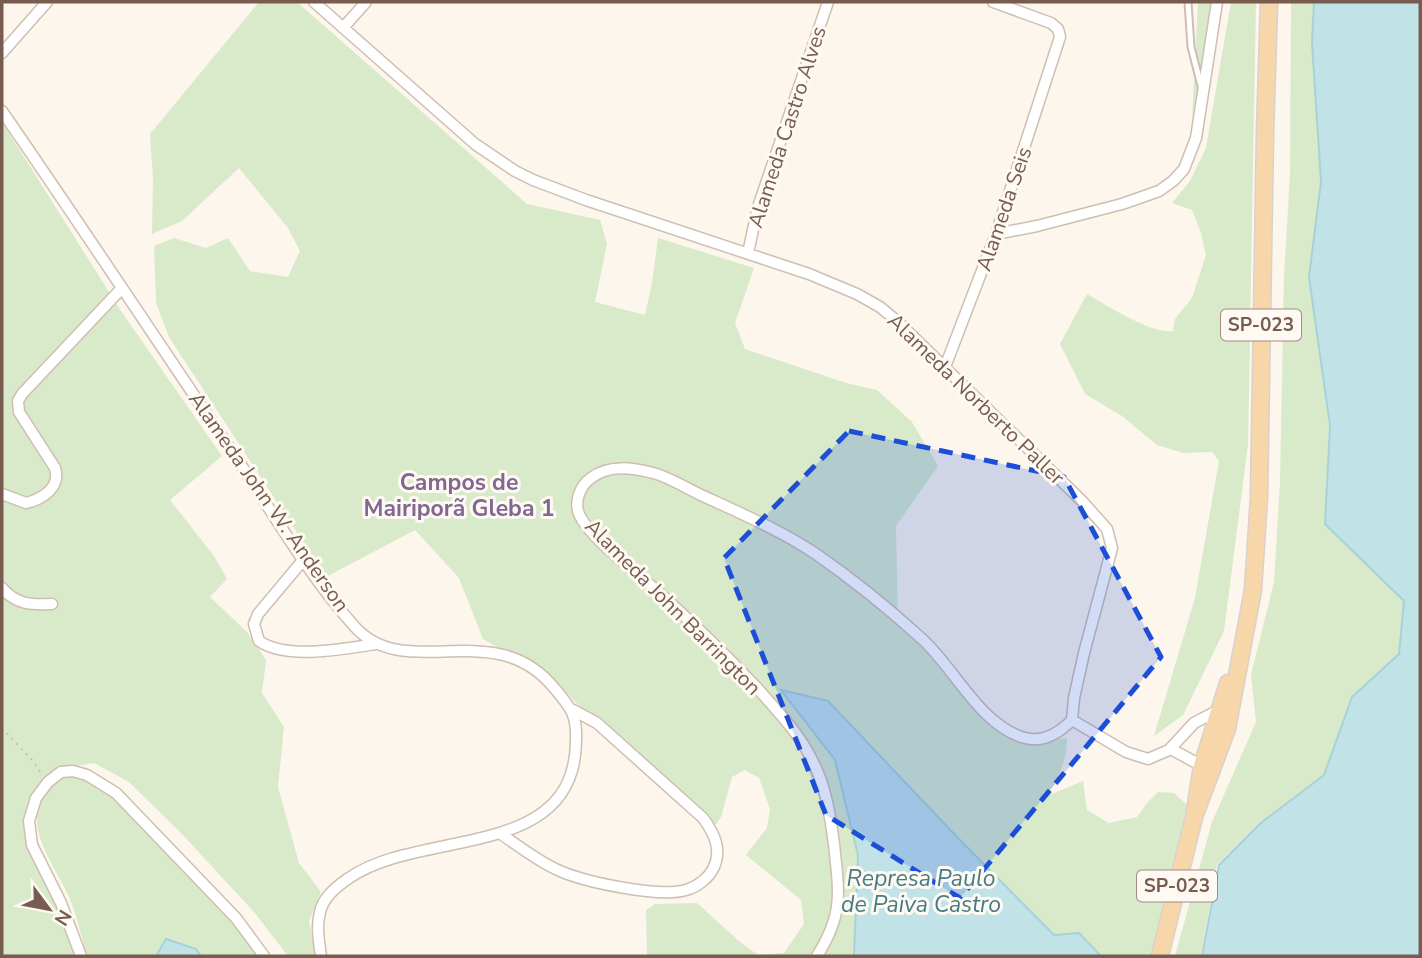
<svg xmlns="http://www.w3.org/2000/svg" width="1422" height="958" font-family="'Nunito Sans',sans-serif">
<rect width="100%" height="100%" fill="#fcf6ec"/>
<!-- green -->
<path fill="#d8eaca" d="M259 2H297L527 204 600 220 607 244 595 302 645 315 652 283 658 238 754 268 735 323 745 349 846 383 877 390 912 422 938 466 896 526 898 623 922 647 966 700 1020 743 1067 738C1067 761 1059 776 1047 796L1083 781 1087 810 1109 823 1137 817 1147 803 1158 792 1174 793 1188 806 1182 839 1151 956H647L646 910 655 904 697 903 740 942 758 955 784 953 804 924 801 900 746 855 767 828 770 809 759 778 745 770 732 777 721 817 714 827 582 709 555 680 483 639 459 578 415 530 326 577 169 337 156 303 154 246 174 238 206 248 228 238 250 271 288 277 300 251 288 228 239 168 182 221 152 234 153 179 150 134Z
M1198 2H1214L1192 119Z
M1231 2H1256L1248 444 1224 631 1183 715 1154 736 1195 598 1219 461 1212 452 1183 453 1157 445 1122 416 1085 394 1060 344 1087 294C1106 305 1153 335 1173 331L1175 319 1192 298 1206 255 1201 233 1192 210 1172 203 1190 181 1206 148Z
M1291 2H1313L1312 41 1321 182 1309 277 1329 426 1325 524 1404 601 1399 654 1352 697 1323 775 1262 821 1217 865 1201 956H1175L1212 822 1256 722 1251 675 1274 582 1280 483 1284 276 1290 175Z
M2 122 121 311 222 456 170 500 214 556 227 579 210 597 247 632 266 660 262 693 284 727 278 787 299 863 321 892 309 921 316 956H288L254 912 182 834 129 782 94 763 55 770 37 789 27 812 31 854 55 900 76 956H2Z
M64 777C87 777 99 785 117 798L234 922 259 956H87C81 936 77 914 68 895 49 854 11 813 64 777Z"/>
<!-- water -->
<path fill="#c1e2e6" stroke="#a7d2d8" stroke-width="2" d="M1314 2H1420V956H1202L1219 865 1262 822 1324 775 1352 697 1399 654 1404 601 1325 524 1330 426 1309 277 1321 182 1312 42Z
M781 690 828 701 958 838 1054 935 1079 933 1101 956H854L858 855 835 760Z
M166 939 196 949 201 956H156Z"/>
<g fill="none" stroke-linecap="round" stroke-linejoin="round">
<defs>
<path id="lane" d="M1188 2 1191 47 1201 86"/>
<path id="street" d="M314 2 475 144 515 171 533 180 586 200 809 274 857 294 880 307 897 321 1082 501 1107 529 1112 548 1084 653 1074 698 1072 720 1126 752 1148 759 1169 750 1194 723 1217 711
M343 28 366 2
M2 53 47 2
M2 111C80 224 156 339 233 453 272 511 308 575 355 627 407 684 495 614 555 689 571 708 577 715 576 740 576 862 420 828 349 878 337 886 323 897 320 912 316 927 319 941 321 956
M996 234 1037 226 1122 204 1159 191 1173 181 1184 169 1196 138 1217 2
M748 253 758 207 828 2
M945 367 996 234 1060 37 1058 29 1051 23 993 2
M2 494 26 503C43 499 61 487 55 468L19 412 18 401 22 394 122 288
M304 559 258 614 254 624 259 641C286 660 344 649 375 644
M2 588C16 605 32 605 52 604
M1171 749 1202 766
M501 834C520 847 539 862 560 871 585 882 660 898 686 890 697 887 709 878 714 867 722 849 714 833 703 818L597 723 573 710
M81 956 61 903 32 845 29 821 36 798 48 782 61 772 73 771 87 775 116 793 236 918 264 956
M817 956C844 913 839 893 834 844 830 815 826 786 812 760 799 733 778 712 759 690 724 653 688 618 649 584 630 567 589 537 579 514 574 501 580 486 591 478 609 464 633 468 653 473 669 477 686 488 701 495 740 513 780 530 816 554 852 579 888 608 921 638 954 667 980 726 1025 738 1043 743 1060 732 1072 720"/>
<path id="primary" d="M1194 817 1227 729 1253 590 1259 497 1265 133 1269 2
M1160 956 1194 817 1202 766 1228 683"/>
</defs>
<!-- lane casing -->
<use href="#lane" stroke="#cfbeb1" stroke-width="9"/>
<!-- street casing -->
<use href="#street" stroke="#cfbeb1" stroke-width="13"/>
<!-- primary casing -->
<use href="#primary" stroke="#d9d1ce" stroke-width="19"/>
<!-- path -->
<path stroke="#d7b8a7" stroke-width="2" stroke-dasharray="2 5" stroke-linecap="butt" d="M2 728 33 761 42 775"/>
<!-- lane -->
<use href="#lane" stroke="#fff" stroke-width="5"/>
<!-- street -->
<use href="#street" stroke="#fff" stroke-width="10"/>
<!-- primary -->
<use href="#primary" stroke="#f7d7a9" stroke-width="16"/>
</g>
<!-- marked area -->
<path fill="#1d4ed8" fill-opacity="0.2" stroke="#1d4ed8" stroke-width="5" stroke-dasharray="14 9" stroke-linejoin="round" d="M849 431 1064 477 1161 657 960 898 826 815 724 558Z"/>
<g text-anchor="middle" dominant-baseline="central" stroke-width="6" stroke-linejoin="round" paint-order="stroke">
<!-- shield labels -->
<g fill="#fefaf3" stroke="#a08b80" stroke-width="2">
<rect x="1221" y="309.5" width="80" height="31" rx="5"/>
<rect x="1137" y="870.5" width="80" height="31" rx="5"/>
</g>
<g font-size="19" font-weight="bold" fill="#785c4f">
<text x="1261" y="325">SP-023</text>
<text x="1177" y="886">SP-023</text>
</g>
<!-- street labels -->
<g font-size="21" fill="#785c4f" stroke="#fefaf3">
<text transform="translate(787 127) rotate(-72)">Alameda Castro Alves</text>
<text transform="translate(1004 209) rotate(-71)">Alameda Seis</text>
<text transform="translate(976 399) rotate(44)">Alameda Norberto Paller</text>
<text transform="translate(269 502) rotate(55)">Alameda John W. Anderson</text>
<text transform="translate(673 607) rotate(45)">Alameda John Barrington</text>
</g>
<!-- neighbourhood labels -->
<g font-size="23" font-weight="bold" fill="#836793" stroke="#fefaf3">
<text x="459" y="482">Campos de<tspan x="459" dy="26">Mairiporã Gleba 1</tspan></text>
</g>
<!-- water labels -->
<g font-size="23" font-style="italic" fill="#467b83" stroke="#fefaf3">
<text x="921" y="878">Represa Paulo<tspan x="921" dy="26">de Paiva Castro</tspan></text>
</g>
</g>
<!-- border -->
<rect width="1422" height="958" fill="none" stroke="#785c4f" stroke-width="7"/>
<!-- north arrow -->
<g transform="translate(49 909) rotate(122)" stroke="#fefaf3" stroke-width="5" paint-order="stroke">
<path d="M0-5L12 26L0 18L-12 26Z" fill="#785c4f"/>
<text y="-10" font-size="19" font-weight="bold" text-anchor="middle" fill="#785c4f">N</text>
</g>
</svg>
